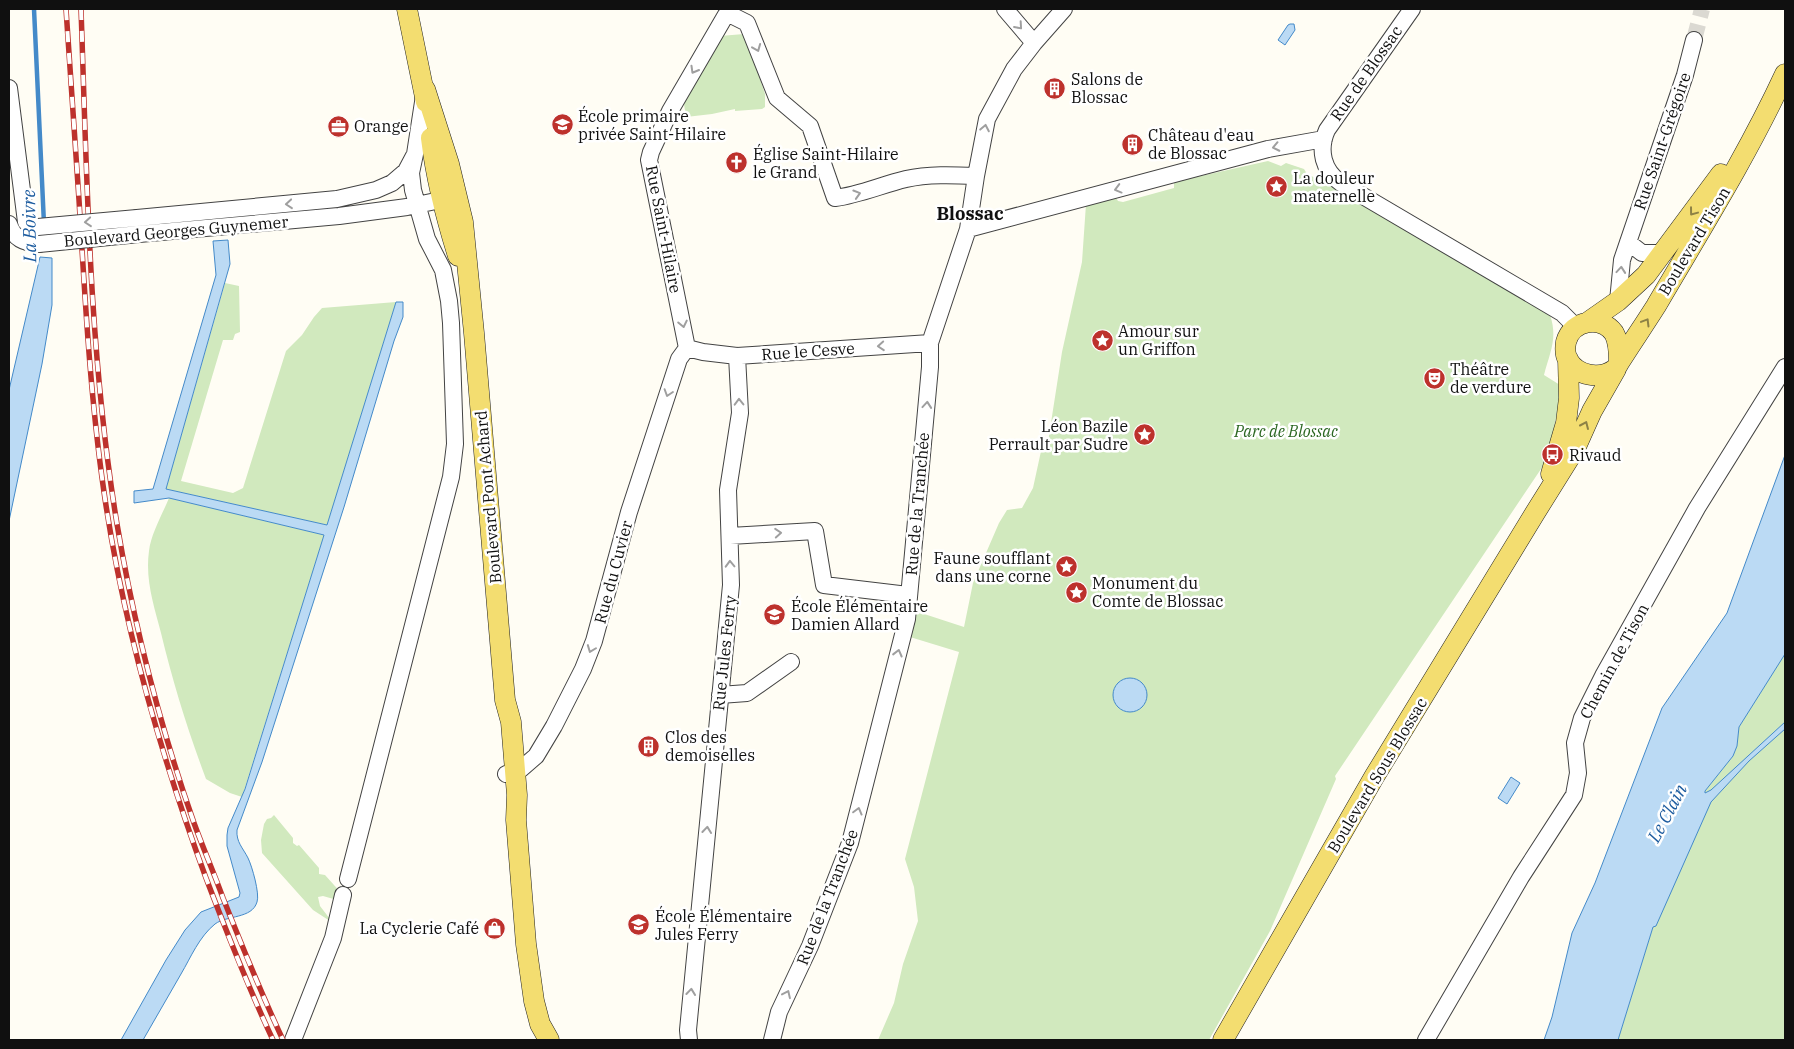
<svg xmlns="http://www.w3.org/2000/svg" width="1794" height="1049" font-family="'IBM Plex Serif',serif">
<rect width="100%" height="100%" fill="#fffdf4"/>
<!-- green -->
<path fill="#d1e9be" d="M744 34 746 37 765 94V107L762 109 735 111V109L712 114 686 117 684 104 720 36Z
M1268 161 1281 166 1286 163 1304 169 1307 174 1322 181 1550 315C1558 338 1550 352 1544 375L1560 385 1558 409 1547 460 1335 776 1336 779 1270 931 1209 1040H878L894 1003 903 964 918 921 914 887 905 859 959 652 910 637 915 611 964 627 973 583 999 523 1007 510 1022 508 1033 488 1043 442H1048L1062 352 1082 262 1086 204 1115 196 1118 201 1123 202 1174 188V182Z
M225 283 239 286 240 332 235 334 233 340H223L181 481 233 493 243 488 286 351 302 335 314 317 322 308 396 302 327 525 166 489Z
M169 498 324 535 242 797 230 793 206 779C188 731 173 683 161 633 154 606 145 580 149 551 151 534 162 515 169 498Z
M1785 654V1040H1618L1653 927 1705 791 1733 756 1737 746 1739 727Z
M274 815 293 838V843L297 846 299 845 319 868V874L325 875 343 895 337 900 323 896 318 897 320 906 333 923 313 910 262 853 261 840 264 824 267 819 271 818Z"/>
<!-- water -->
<path fill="#bbdaf4" stroke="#448ac9" d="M1290 24H1294L1295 30 1285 45 1278 40 1288 25Z
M228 240 230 264 166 489 327 525 396 302H403V317L394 341 344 507 262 762 237 830C236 842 243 848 248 858 252 866 260 894 257 902 252 919 227 915 215 924 199 937 191 957 181 974 168 996 156 1018 143 1040H121L166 960 185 930 201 912 239 897 240 893 227 846V835L228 828 245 789 324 535 169 498 134 503V491L153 489 216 275 213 241Z
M40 257 52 258V305L42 364 9 521V390Z
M1785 455V654L1739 727 1737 746 1733 756 1705 791V793L1711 790 1785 722V729L1749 761 1711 802 1656 926 1653 927 1618 1040H1544L1552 1017 1572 933 1595 883 1662 708 1727 613Z
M1113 695a17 17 0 1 1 34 0a17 17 0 1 1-34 0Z
M1511 777 1520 783 1507 804 1498 798Z"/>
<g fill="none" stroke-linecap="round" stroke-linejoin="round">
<!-- stream -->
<path stroke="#448ac9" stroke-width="4.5" d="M34 9 44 224"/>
<!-- minor-tunnel -->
<path stroke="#dbd9d2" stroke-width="16" stroke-dasharray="16 8" stroke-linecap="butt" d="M1694 40 1702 9"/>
<defs>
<path id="minor" d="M1005 9 1034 43
M1412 9 1327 130C1318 150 1323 171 1341 183L1562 313 1576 327
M727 13 747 23 777 98 810 126 835 198C859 195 881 185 906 179 928 174 953 175 976 176
M9 88 26 222
M137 218 337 199 376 190 392 183 406 171 415 154 425 89
M9 224C14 239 24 243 39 244
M968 229 1268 149 1324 139
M139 234 339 216 407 207 455 197
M1628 242 1642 253H1661
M1618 301 1622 260 1685 75 1694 40
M687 348 649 160 651 152 670 111 727 13 728 9
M687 348 703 352 737 356 930 343
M730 536 815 531 824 585 908 595
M720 695 747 693 791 662
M506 774 521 769 536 756 554 726 583 669 594 641 629 512 679 359 687 348
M348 879 451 477 455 444 451 323 449 301 443 270 427 239 413 190 411 173 415 154
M293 1040 333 938 343 895
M689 1040 688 1030 731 585 728 490 740 413 737 356
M772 1040 779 1012 810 946 850 843 907 619 930 367V343L968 229 976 176 987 119 1014 69 1034 43 1064 9
M1426 1040 1521 877 1574 795 1578 773 1575 743 1582 718 1603 676 1697 508 1785 367"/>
<path id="major" d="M407 9 426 102
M425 89 449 164 463 222 474 333 505 700 511 722 517 795 516 820 526 944 534 1001 540 1024 549 1040
M431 138C436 178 446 218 458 256
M1588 322 1618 301 1646 275 1721 174
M1619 363C1619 353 1619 342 1614 333 1601 315 1572 320 1566 342 1565 348 1565 355 1568 360 1577 376 1600 380 1615 369 1616 368 1618 365 1619 363 1631 344 1644 325 1656 306 1701 229 1748 154 1785 74
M1551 474 1566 423 1569 398 1568 359
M1223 1040 1374 777 1535 513 1575 449 1592 411 1616 369"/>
</defs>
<!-- minor casing -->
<use href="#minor" stroke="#434343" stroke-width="18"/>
<!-- major casing -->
<use href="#major" stroke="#212121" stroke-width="21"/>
<!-- minor -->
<use href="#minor" stroke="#fff" stroke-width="16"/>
<!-- major -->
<use href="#major" stroke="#f3dd70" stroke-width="20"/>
<defs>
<path id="rail" d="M66 9C70 73 75 136 79 200 85 298 90 395 104 492 123 624 160 753 206 878 227 933 248 987 273 1040
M81 9C87 180 89 354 117 524 134 625 160 726 194 823 203 848 214 873 223 898 242 946 261 993 283 1040"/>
</defs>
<!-- rail casing -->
<use href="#rail" stroke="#bd312c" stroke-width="5.5"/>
<!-- rail -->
<use href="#rail" stroke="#fff" stroke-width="4" stroke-dasharray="11" stroke-linecap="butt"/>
<defs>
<path id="minor-bridge" d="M38 227 137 218
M39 244 139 234"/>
</defs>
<!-- minor-bridge casing -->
<use href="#minor-bridge" stroke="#434343" stroke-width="18" stroke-linecap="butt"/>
<!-- minor-bridge -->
<use href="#minor-bridge" stroke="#fff" stroke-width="16"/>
</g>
<!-- one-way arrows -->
<defs><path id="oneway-chevron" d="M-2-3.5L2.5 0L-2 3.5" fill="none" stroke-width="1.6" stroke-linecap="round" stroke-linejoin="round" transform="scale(1.25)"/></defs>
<g stroke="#9f9f9f">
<use href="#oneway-chevron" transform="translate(1019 26) rotate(49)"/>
<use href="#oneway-chevron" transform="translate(757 48) rotate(68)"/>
<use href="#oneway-chevron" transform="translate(694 70) rotate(120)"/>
<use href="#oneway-chevron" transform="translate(985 128) rotate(-79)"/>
<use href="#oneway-chevron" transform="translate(1276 147) rotate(168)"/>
<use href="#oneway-chevron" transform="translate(1118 189) rotate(165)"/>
<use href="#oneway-chevron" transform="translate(857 194) rotate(-17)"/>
<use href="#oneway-chevron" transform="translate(289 204) rotate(175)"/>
<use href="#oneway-chevron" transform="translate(88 222) rotate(175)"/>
<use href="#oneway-chevron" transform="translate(1621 270) rotate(-85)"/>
<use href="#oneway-chevron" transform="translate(683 324) rotate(78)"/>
<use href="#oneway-chevron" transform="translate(881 346) rotate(176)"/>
<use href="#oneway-chevron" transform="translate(668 393) rotate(108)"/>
<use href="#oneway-chevron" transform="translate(739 402) rotate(-91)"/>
<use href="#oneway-chevron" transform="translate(927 405) rotate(-85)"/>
<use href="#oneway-chevron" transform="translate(778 533) rotate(-4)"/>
<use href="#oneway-chevron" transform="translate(730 564) rotate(-92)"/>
<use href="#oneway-chevron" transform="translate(591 649) rotate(111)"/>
<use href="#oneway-chevron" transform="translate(898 653) rotate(-76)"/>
<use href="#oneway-chevron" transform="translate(858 811) rotate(-75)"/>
<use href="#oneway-chevron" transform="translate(707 830) rotate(-84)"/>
<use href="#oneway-chevron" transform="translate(691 992) rotate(-84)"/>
<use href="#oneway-chevron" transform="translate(787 994) rotate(-65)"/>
</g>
<g stroke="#8d8145">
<use href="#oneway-chevron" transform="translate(1693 212) rotate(127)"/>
<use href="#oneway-chevron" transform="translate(1646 322) rotate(-59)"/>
<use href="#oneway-chevron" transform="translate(1585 425) rotate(-66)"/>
</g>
<!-- icons -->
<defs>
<symbol id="building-disc" viewBox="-11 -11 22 22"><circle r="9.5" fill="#bd312c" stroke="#fff"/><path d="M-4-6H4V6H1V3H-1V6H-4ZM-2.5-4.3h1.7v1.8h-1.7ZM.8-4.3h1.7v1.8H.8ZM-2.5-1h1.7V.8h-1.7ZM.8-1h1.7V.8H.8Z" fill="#fff"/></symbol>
<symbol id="school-disc" viewBox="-11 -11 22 22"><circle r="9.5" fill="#bd312c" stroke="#fff"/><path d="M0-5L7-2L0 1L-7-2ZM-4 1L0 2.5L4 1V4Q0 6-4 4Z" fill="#fff"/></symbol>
<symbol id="office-disc" viewBox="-11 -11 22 22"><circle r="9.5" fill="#bd312c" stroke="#fff"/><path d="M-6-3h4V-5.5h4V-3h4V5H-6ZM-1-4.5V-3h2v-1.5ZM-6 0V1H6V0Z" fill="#fff"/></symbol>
<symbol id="church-disc" viewBox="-11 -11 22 22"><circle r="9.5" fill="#bd312c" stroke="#fff"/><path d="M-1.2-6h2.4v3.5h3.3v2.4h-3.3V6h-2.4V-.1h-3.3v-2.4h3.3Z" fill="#fff"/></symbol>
<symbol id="sight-disc" viewBox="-11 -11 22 22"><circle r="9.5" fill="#bd312c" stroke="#fff"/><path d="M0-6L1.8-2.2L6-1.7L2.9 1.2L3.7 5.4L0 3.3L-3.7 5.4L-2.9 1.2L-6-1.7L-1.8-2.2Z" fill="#fff"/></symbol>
<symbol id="theatre-disc" viewBox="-11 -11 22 22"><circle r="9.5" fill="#bd312c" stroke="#fff"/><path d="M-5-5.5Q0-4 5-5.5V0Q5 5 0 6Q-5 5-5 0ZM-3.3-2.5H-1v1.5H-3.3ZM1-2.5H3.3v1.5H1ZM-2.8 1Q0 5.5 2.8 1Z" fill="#fff"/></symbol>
<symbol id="bus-disc" viewBox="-11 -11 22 22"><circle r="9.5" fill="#bd312c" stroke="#fff"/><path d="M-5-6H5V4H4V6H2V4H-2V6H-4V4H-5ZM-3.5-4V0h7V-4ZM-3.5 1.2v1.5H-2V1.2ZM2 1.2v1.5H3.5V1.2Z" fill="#fff"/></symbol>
<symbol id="shop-disc" viewBox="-11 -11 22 22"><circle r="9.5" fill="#bd312c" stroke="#fff"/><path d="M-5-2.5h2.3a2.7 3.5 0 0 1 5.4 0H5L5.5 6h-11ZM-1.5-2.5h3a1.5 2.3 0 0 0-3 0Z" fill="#fff"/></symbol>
</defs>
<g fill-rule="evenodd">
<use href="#building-disc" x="1042" y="76" width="25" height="25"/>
<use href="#school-disc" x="550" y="112" width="25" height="25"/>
<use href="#office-disc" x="326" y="114" width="25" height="25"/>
<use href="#building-disc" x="1120" y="132" width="25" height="25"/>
<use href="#church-disc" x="724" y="150" width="25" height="25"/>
<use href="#sight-disc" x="1264" y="174" width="25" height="25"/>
<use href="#sight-disc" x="1090" y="328" width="25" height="25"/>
<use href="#theatre-disc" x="1422" y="366" width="25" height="25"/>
<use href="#sight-disc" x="1132" y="422" width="25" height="25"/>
<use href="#bus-disc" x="1540" y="442" width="25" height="25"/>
<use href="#sight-disc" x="1054" y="554" width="25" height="25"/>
<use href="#sight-disc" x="1064" y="580" width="25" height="25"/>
<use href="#school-disc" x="762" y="602" width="25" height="25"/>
<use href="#building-disc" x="636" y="734" width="25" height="25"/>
<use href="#school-disc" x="626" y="912" width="25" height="25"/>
<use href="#shop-disc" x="482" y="916" width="25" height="25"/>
</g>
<g text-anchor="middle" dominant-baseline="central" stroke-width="5" stroke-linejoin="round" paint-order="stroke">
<!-- street labels -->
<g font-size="16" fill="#101010" stroke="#fff">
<text transform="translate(1366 73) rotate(-55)">Rue de Blossac</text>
<text transform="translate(1662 141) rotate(-71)">Rue Saint-Grégoire</text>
<text transform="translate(664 229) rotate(79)">Rue Saint-Hilaire</text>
<text transform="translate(176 231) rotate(-5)">Boulevard Georges Guynemer</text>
<text transform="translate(1694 241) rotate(-59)">Boulevard Tison</text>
<text transform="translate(808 351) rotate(-4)">Rue le Cesve</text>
<text transform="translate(488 497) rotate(-95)">Boulevard Pont Achard</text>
<text transform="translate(917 504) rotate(-85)">Rue de la Tranchée</text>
<text transform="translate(613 572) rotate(-75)">Rue du Cuvier</text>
<text transform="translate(724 653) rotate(-84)">Rue Jules Ferry</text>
<text transform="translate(1614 661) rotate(-62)">Chemin de Tison</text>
<text transform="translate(1377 775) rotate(-59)">Boulevard Sous Blossac</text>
<text transform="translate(827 897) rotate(-69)">Rue de la Tranchée</text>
</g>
<!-- poi labels -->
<g font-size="16" fill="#101010" stroke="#fff" text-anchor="start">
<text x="1071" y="79">Salons de<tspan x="1071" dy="18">Blossac</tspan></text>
<text x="578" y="116">École primaire<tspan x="578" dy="18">privée Saint-Hilaire</tspan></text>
<text x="354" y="126">Orange</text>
<text x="1148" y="135">Château d'eau<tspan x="1148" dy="18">de Blossac</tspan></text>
<text x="753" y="154">Église Saint-Hilaire<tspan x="753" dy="18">le Grand</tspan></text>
<text x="1293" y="178">La douleur<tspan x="1293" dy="18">maternelle</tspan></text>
<text x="1118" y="331">Amour sur<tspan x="1118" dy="18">un Griffon</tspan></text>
<text x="1450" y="369">Théâtre<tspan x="1450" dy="18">de verdure</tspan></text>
<text x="1128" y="426" text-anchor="end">Léon Bazile<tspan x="1128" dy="18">Perrault par Sudre</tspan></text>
<text x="1569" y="455">Rivaud</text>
<text x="1051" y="558" text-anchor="end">Faune soufflant<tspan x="1051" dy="18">dans une corne</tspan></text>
<text x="1092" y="583">Monument du<tspan x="1092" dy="18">Comte de Blossac</tspan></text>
<text x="791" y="606">École Élémentaire<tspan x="791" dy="18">Damien Allard</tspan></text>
<text x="665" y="737">Clos des<tspan x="665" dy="18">demoiselles</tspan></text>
<text x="655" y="916">École Élémentaire<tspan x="655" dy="18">Jules Ferry</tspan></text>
<text x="479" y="928" text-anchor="end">La Cyclerie Café</text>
</g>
<!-- park labels -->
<g font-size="16" font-style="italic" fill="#2b6722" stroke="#fff">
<text x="1286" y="431">Parc de Blossac</text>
</g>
<!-- neighbourhood labels -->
<g font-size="18" font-weight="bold" fill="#101010" stroke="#fff">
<text x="970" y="213">Blossac</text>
</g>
<!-- water labels -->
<g font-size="18" font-style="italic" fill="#1d5c9f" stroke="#fff">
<text transform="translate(29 226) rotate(-91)">La Boivre</text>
<text transform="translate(1667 813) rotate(-62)">Le Clain</text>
</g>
</g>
<!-- border -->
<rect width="1794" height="1049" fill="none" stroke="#101010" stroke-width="20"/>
</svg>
